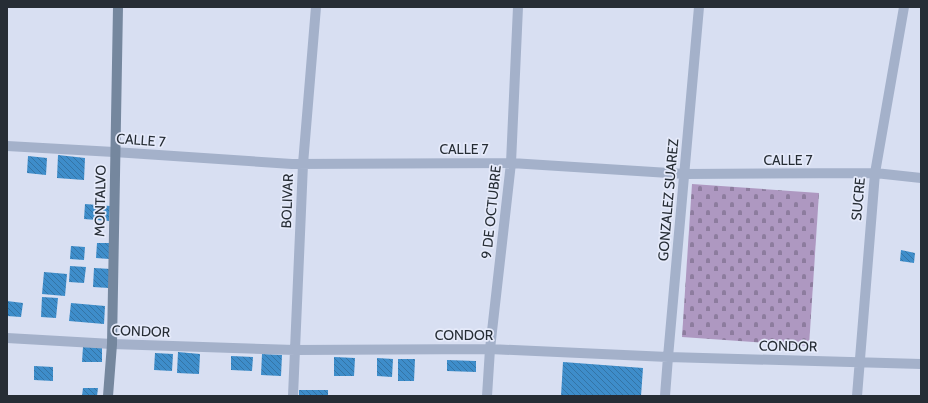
<svg xmlns="http://www.w3.org/2000/svg" width="928" height="403" font-family="Cabin,sans-serif">
<defs>
<pattern id="cemetery-stones" width="16" height="16" patternUnits="userSpaceOnUse"><rect width="16" height="16" fill="#ae98c1"/><path d="M2 7V4a2 2 0 0 1 4 0v3zM10 15v-3a2 2 0 0 1 4 0v3z" fill="#8d7c9e"/></pattern>
<pattern id="building-back-hatch" width="6" height="6" patternUnits="userSpaceOnUse"><rect width="6" height="6" fill="#3e8dca"/><path d="M-1 5l2 2M0 0l6 6M5-1l2 2" fill="none" stroke="#3474a5"/></pattern>
</defs>
<rect width="100%" height="100%" fill="#d8dff2"/>
<!-- cemetery -->
<path fill="url(#cemetery-stones)" d="M692 184 819 193 809 346 682 337Z"/>
<!-- building -->
<path fill="url(#building-back-hatch)" d="M58 155 85 158 84 180 57 178Z
M28 156 47 158 46 175 27 173Z
M85 204 110 206 109 221 84 219Z
M97 243H110L109 259 96 258Z
M71 246 85 247 84 260 70 259Z
M901 250 915 253 914 263 900 261Z
M70 266 86 267 84 283 69 282Z
M94 268 111 269 109 288 93 287Z
M44 272 67 274 65 296 42 294Z
M42 297 58 298 56 318 41 317Z
M7 301 23 303 21 317 7 316Z
M71 303 105 306 104 324 69 321Z
M83 347H102V362H82Z
M178 352 200 354 199 374 177 373Z
M155 353 173 354 172 371 154 370Z
M262 354 282 355 281 376 261 375Z
M231 356 253 357 252 371 231 370Z
M334 357 355 358 354 376H334Z
M377 358 393 359 392 377 377 376Z
M398 359H415L414 381H398Z
M447 360 476 361V372L447 371Z
M563 362 643 368 641 396H561Z
M34 366 53 367V381L34 380Z
M83 388H98L97 396H82Z
M299 390H328V396H299Z"/>
<g fill="none" stroke-linecap="round" stroke-linejoin="round">
<!-- street -->
<path stroke="#a4b1ca" stroke-width="10" d="M7 146 114 152 292 164 511 163 685 174 875 173 921 178
M7 338 112 344 295 350 490 349 668 357 921 364
M293 396 303 164 316 7
M487 396 490 349 511 163 518 7
M665 396 668 357 699 7
M857 396 875 173 904 7"/>
<!-- secondary -->
<path stroke="#75879e" stroke-width="10" d="M108 396 112 344 118 7"/>
</g>
<g text-anchor="middle" dominant-baseline="central" stroke-width="3.5" stroke-linejoin="round" paint-order="stroke">
<!-- street labels -->
<g font-size="14" fill="#262d35" stroke="#e5eafa">
<text transform="translate(141 140) rotate(4)">CALLE 7</text>
<text x="464" y="149">CALLE 7</text>
<text x="788" y="160">CALLE 7</text>
<text transform="translate(858 199) rotate(-85)">SUCRE</text>
<text transform="translate(668 200) rotate(-85)">GONZALEZ SUAREZ</text>
<text transform="translate(100 201) rotate(-89)">MONTALVO</text>
<text transform="translate(287 201) rotate(-88)">BOLIVAR</text>
<text transform="translate(491 212) rotate(-84)">9 DE OCTUBRE</text>
<text transform="translate(141 331) rotate(2)">CONDOR</text>
<text x="464" y="335">CONDOR</text>
<text transform="translate(788 346) rotate(1)">CONDOR</text>
</g>
</g>
<!-- border -->
<rect width="928" height="403" fill="none" stroke="#262d35" stroke-width="16"/>
</svg>
